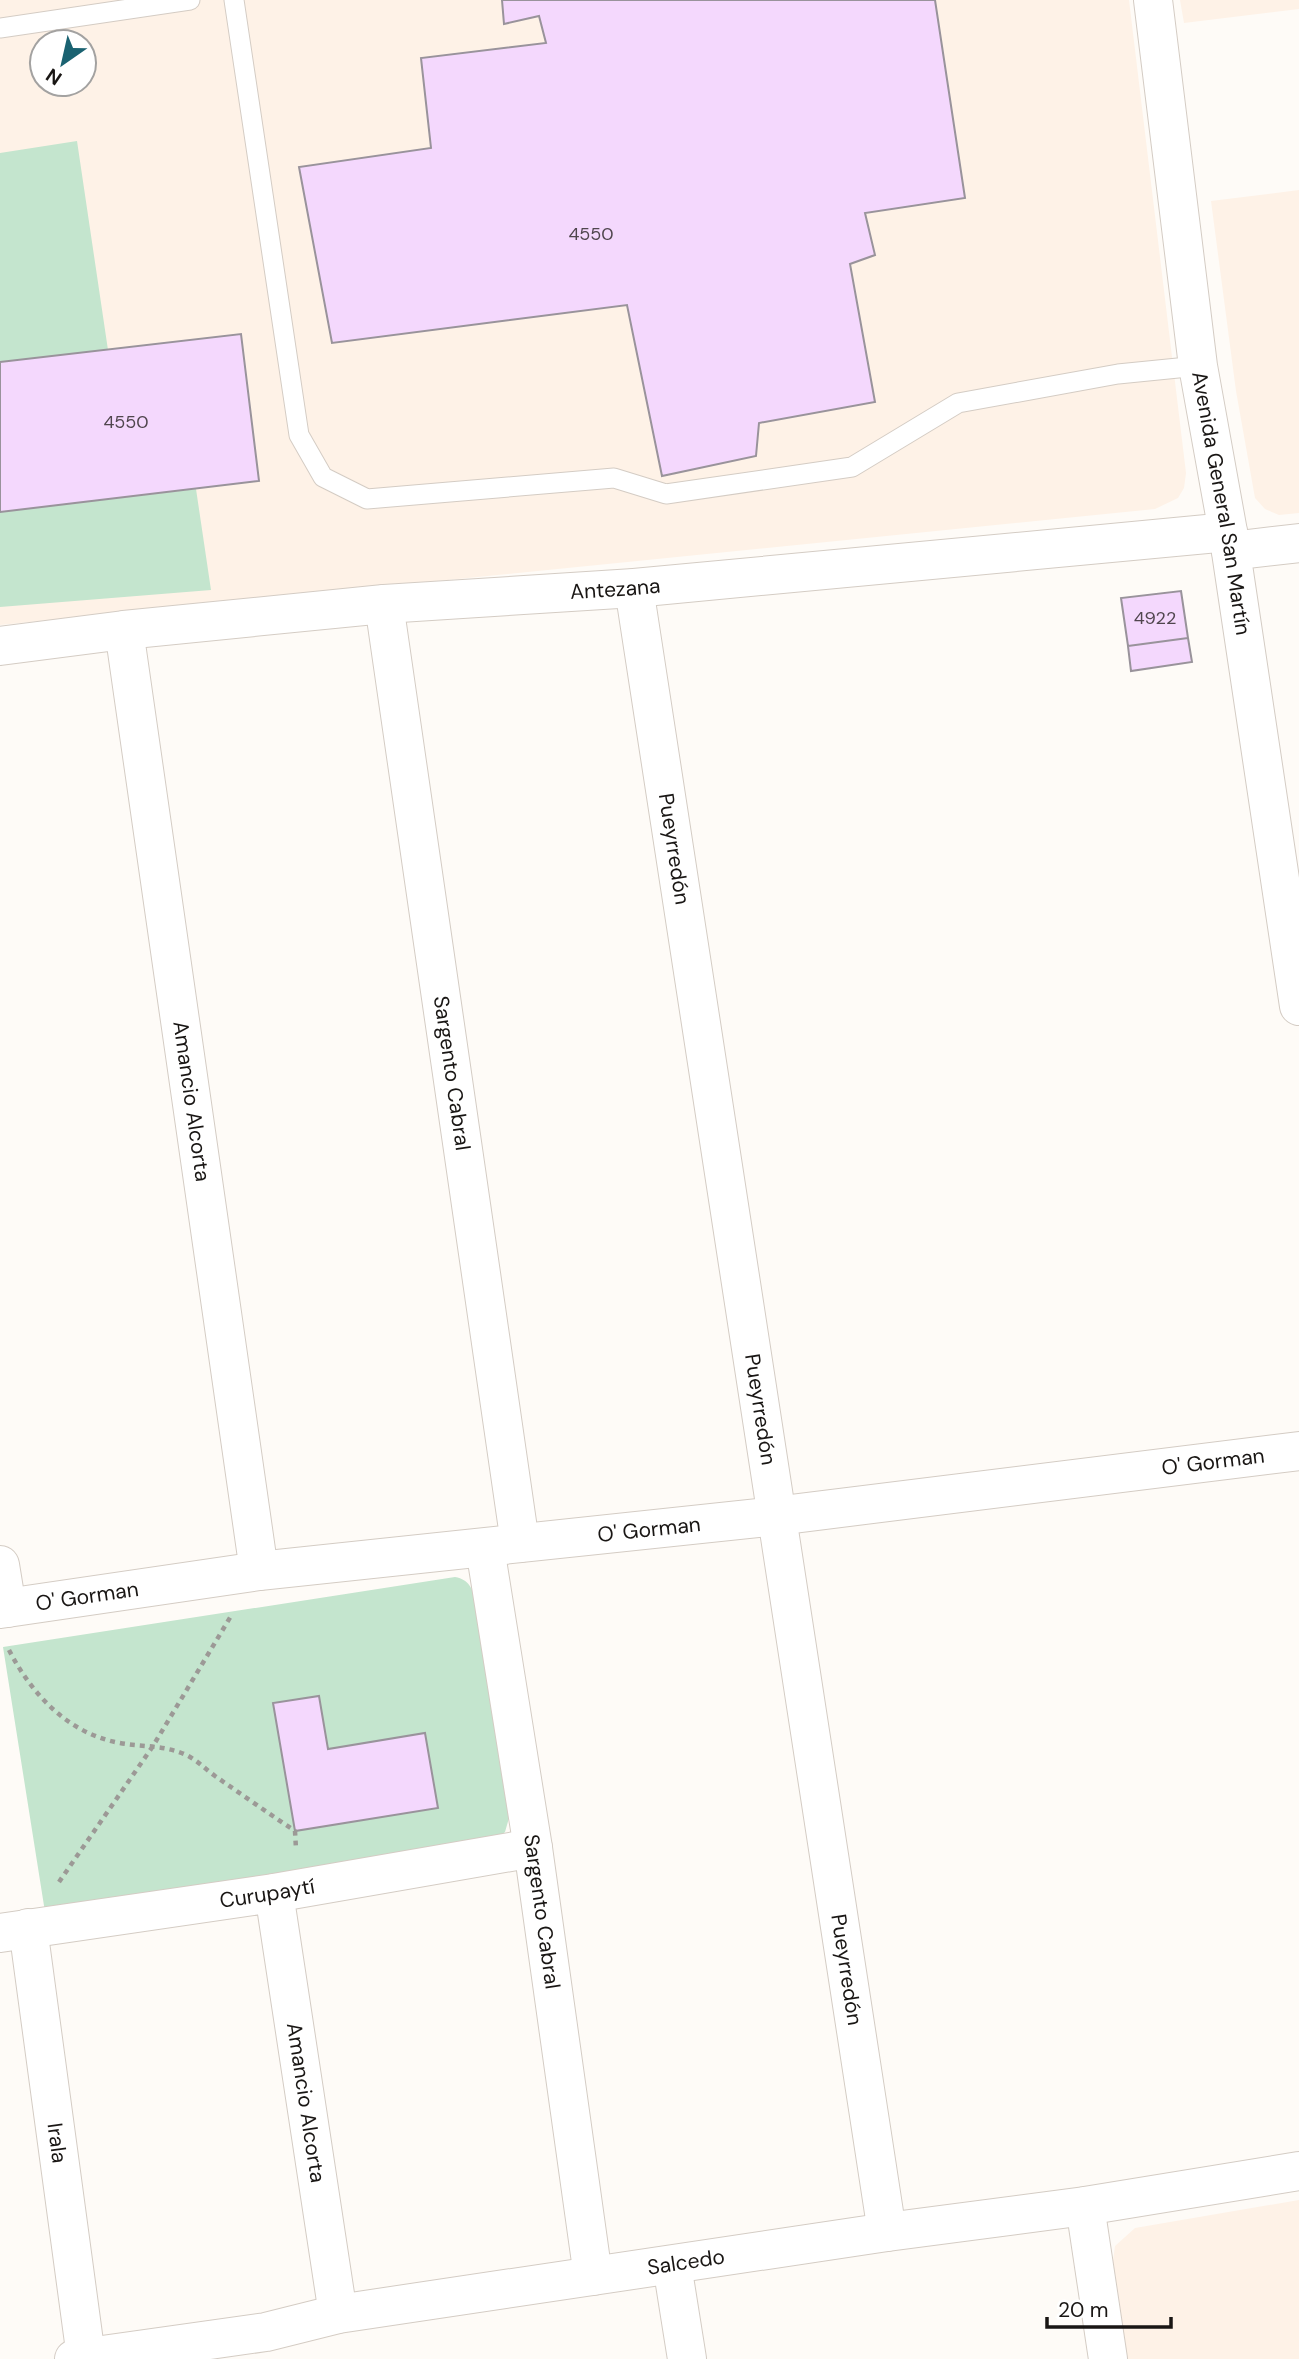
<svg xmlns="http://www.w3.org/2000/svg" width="1299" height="2359" font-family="'DM Sans',sans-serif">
<rect width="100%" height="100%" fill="#fefbf7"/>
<!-- built -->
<path fill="#fef2e7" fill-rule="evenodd" d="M0 0H1129L1186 473 1184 488 1178 498 1155 509 0 625ZM42 42H84V84H42Z
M1180 0H1299V9L1184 23Z
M1299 190V513L1279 515 1265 509 1255 498 1236 391 1211 201Z
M1299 2200V2359H1126L1111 2276 1115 2246 1135 2228Z"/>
<!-- green -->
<path fill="#c4e5ce" d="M77 141 108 350 0 362V153Z
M196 489 211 590 0 607V512Z
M455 1577C470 1580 471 1588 477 1601L509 1818 505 1832 496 1840 45 1912 3 1647Z"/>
<!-- building -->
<path fill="#f4d8fd" stroke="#99939b" stroke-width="2" d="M502 0H935L965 198 865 213 875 255 850 264 875 402 759 423 756 456 662 476 627 305 332 343 299 167 431 148 421 58 546 43 539 16 504 24Z
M241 334 259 481 0 512V362Z
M1181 591 1188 638 1128 646 1121 598Z
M1188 638 1192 662 1131 671 1128 646Z
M319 1696 328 1749 425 1733 438 1808 295 1831 273 1703Z"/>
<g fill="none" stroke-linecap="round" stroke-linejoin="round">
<defs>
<path id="lane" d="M234 0 299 435 323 477 367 499 614 478 666 494 852 467 958 403 1118 374 1198 366
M0 28 190 0"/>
<g id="street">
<path d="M1231 551 1299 543"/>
<path id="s1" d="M634 588 887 2232"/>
<path id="s2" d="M384 604 520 1543"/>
<path id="s3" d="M124 630 259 1571"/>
<path id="s4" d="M0 646 124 630 384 604 634 588 1228 532"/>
<path id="s5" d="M485 1548 533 1848 593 2276"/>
<path d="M0 1565 7 1608"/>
<path id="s6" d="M0 1609 259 1571 776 1516 1299 1451"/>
<path id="s7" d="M274 1893 338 2314"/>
<path id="s8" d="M28 1928 86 2357"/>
<path id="s9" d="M0 1933 274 1893 533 1848"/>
<path d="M1085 2206 1108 2359"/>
<path d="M672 2265 687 2359"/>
<path id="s10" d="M74 2359 266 2332 338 2314 887 2232 1085 2206 1299 2171"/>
</g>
<g id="secondary">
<path id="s11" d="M1153 0 1198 366 1228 532 1299 1006"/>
</g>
</defs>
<!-- lane casing -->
<use href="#lane" stroke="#d4ccc4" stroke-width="21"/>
<!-- street casing -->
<use href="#street" stroke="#d4ccc4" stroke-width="40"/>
<!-- secondary casing -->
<use href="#secondary" stroke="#d4ccc4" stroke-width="40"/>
<!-- path -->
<path stroke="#9c9996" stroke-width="4.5" stroke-dasharray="5 5" stroke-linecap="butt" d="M9 1650C32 1695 69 1734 120 1743 142 1747 163 1745 184 1754 196 1759 204 1768 215 1776 241 1794 268 1813 295 1831L296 1849
M59 1882 153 1746 231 1616"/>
<!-- lane -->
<use href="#lane" stroke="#fff" stroke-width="19"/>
<!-- street -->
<use href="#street" stroke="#fff" stroke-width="38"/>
<!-- secondary -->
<use href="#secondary" stroke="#fff" stroke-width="38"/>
</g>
<g text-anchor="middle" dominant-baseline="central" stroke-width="5" stroke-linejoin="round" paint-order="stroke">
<!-- number labels -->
<g font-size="18" fill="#50464e">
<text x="591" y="234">4550</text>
<text x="126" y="422">4550</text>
<text x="1155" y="618">4922</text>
</g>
<!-- street labels -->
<g font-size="21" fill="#191614" stroke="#fff">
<text stroke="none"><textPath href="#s11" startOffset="508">Avenida General San Martín</textPath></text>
<text stroke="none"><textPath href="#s4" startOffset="618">Antezana</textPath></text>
<text stroke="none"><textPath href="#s1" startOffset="264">Pueyrredón</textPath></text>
<text stroke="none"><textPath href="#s2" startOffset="474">Sargento Cabral</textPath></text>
<text stroke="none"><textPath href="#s3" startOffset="476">Amancio Alcorta</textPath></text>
<text stroke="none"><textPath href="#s1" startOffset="831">Pueyrredón</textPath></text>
<text stroke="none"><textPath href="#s6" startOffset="1222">O' Gorman</textPath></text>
<text stroke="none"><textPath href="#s6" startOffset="654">O' Gorman</textPath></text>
<text stroke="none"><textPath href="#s6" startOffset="88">O' Gorman</textPath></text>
<text stroke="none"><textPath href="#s9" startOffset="270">Curupaytí</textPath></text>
<text stroke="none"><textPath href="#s5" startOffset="368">Sargento Cabral</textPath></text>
<text stroke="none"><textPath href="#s1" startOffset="1398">Pueyrredón</textPath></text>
<text stroke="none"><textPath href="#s7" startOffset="212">Amancio Alcorta</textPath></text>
<text stroke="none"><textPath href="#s8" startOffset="217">Irala</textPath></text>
<text stroke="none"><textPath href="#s10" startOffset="620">Salcedo</textPath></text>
</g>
</g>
<!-- north arrow -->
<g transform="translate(63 63) rotate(214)"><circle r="33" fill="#ffffff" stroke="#a3a2a1" stroke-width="2"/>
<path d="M0-5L12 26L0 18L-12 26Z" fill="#1a6271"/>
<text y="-10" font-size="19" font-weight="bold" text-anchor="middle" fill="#191614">N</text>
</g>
<!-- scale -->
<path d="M1047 2317v10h124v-10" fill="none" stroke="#191614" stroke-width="3.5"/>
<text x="1058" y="2317" font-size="21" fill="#191614" stroke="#ffffff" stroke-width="5" paint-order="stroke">20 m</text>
</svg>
